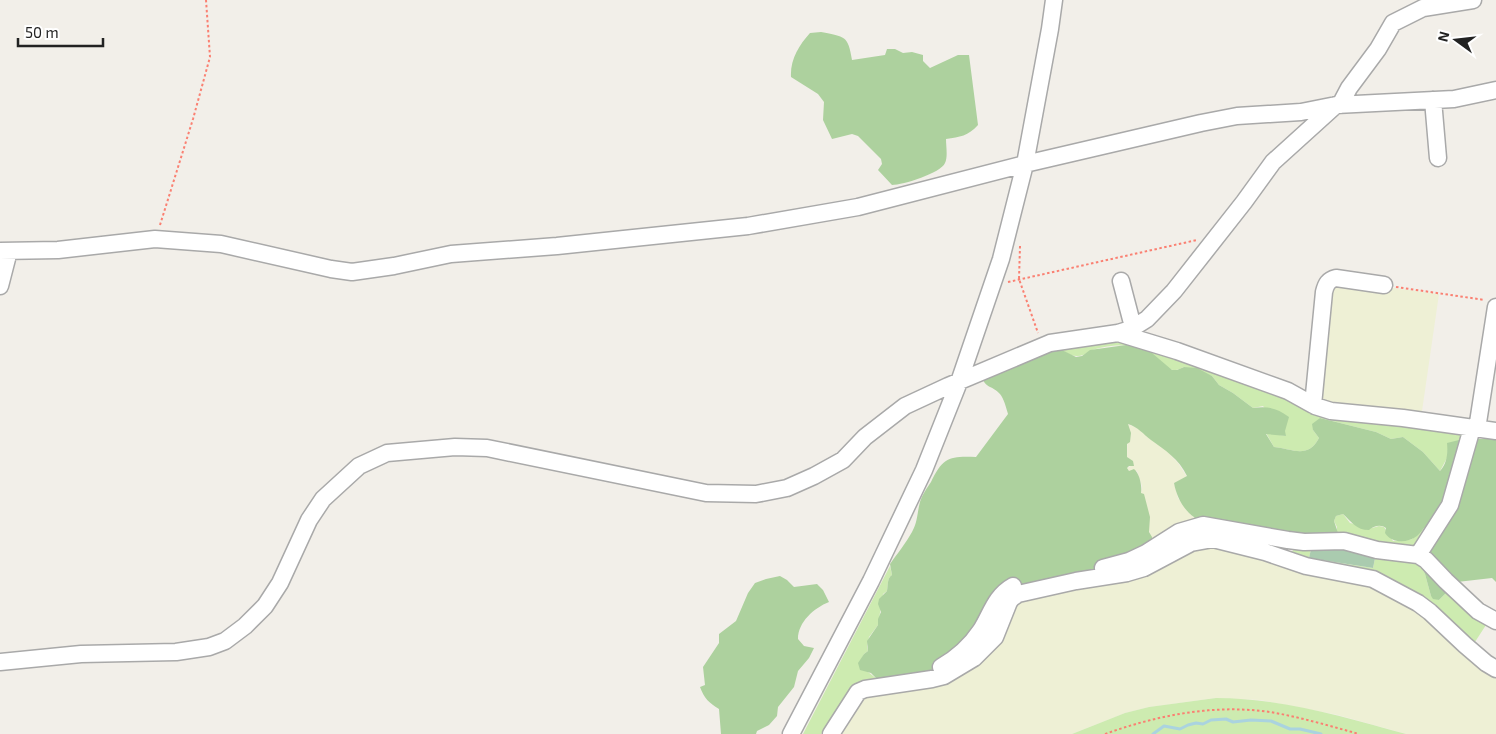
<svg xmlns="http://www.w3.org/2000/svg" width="1496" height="734" font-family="'Exo 2',sans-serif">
<rect width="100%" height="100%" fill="#f2efe9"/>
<!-- farmland -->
<path fill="#eef0d5" d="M1355 283 1439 294 1421 418 1320 405 1328 285Z
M1128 424 1137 428 1152 440 1164 448 1178 463 1187 477 1174 483 1178 498 1189 513 1196 519 1197 523 1152 545 1141 493 1142 486 1137 471H1129L1127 468 1133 465 1127 457Z
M1207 544 1364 582 1413 605 1496 676V734H1406L1338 715 1292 706 1260 700 1216 698 1149 707 1125 713 1072 734H842L867 695 1012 604Z"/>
<!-- grass -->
<path fill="#cdebb0" d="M1118 337 1294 395 1468 435 1448 451 1447 458 1440 471 1423 452 1403 437 1391 439 1376 432 1320 418 1313 430 1319 438C1308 459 1293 449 1274 447L1266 433 1286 436 1263 406 1253 408 1233 393 1219 385 1212 376 1184 367C1181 368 1177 371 1173 370 1161 368 1153 350 1134 346 1121 344 1105 346 1092 350 1087 352 1084 356 1078 356 1071 357 1061 349 1054 346Z
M1343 514 1350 523 1372 528 1379 526 1384 527 1393 541H1403L1412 539 1426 527 1416 549 1336 536 1337 527 1334 521 1336 516Z
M1312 545 1309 558 1373 568 1376 553 1419 561 1425 574 1431 596 1439 600 1450 589 1486 625 1473 645 1441 614 1289 554 1297 547Z
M890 566 892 575C887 578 888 585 887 591L883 594 878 625 869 637 867 646 868 651 864 654 862 658 868 672 877 679 858 683 851 688 821 734H803Z
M1216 698C1281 698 1344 717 1406 734H1072L1125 713 1149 707Z"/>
<!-- forest -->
<path fill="#add19e" d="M821 32C845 37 848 35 852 60L885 55 887 49H895L903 53 912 52 923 55V61L930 68 958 55H969L978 125C968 136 960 137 946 139 946 146 948 157 945 163 941 173 903 185 892 185L878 170 882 164 881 159 858 136 852 134 832 139 823 120 824 102 818 94 791 77C790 60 799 45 810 33Z
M1126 345 1142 347 1152 353 1172 370H1177L1184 367 1197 368 1212 376 1219 385 1233 393 1253 408C1268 406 1277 408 1289 417L1285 431 1286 436 1266 434 1274 447C1293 449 1308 459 1319 438L1313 430 1312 424 1320 418 1376 432 1391 439 1403 437 1423 452 1440 471C1447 464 1448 453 1447 443L1463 439H1496V582L1492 578 1457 582 1439 600 1433 599 1431 596 1425 574 1419 561 1426 527C1422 529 1421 533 1417 536 1408 543 1392 544 1385 533L1386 528C1381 524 1373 526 1369 530 1356 530 1352 522 1343 514L1336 516 1334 521 1338 533 1333 538 1197 523C1196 517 1193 517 1189 513 1181 505 1176 494 1174 483L1187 476C1179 459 1165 450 1151 440 1143 434 1138 427 1128 424L1131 433 1130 442 1127 444V457L1133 461 1134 466H1129L1127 468 1129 471 1134 469C1140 474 1142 486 1141 493L1144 494 1150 517 1149 532 1152 537 1151 556 1036 591 1018 582 967 668 877 679 871 673 860 670 858 663 864 654 868 651 867 641 878 625V619L881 612 878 604 879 599 887 591C888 585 887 578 892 575L890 564C897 554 906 543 912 532 918 521 917 513 920 502 922 495 927 488 931 482 943 457 950 456 976 457L1008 414C1006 407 1004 399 1000 394 992 385 988 390 981 377L1054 346 1076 357 1082 356 1090 350Z
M780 576 787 580 794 587 817 584 823 590 829 602C814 608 798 622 798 639L804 646 814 648 809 658 798 671 794 687 778 707 777 716 769 725 757 731 756 734H721L719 709C709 703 704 698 700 687L705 685 703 667 719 643V634L736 621 748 593 755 583 766 579Z"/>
<!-- cemetery -->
<path fill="#aacbaf" d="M1312 545 1376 553 1373 568 1309 558Z"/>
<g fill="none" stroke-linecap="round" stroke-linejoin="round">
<!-- stream -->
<path stroke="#aad3df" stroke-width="3" d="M1153 734 1164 726 1180 729 1188 725 1196 723 1203 724 1211 720 1226 719 1233 722 1251 720 1271 721 1290 729H1300L1321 734"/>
<defs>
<path id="minor" d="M1433 100 1438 158
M1340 105 1349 88 1378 49 1393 23 1423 8 1473 0
M0 251 58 250 155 239 221 244 331 269 352 272 394 266 451 254 557 246 748 226 858 207 1025 164 1201 123 1237 116 1301 112 1336 105 1454 99 1496 90
M1121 281 1133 327
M0 286 9 251
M1118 333 1177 351 1288 391 1315 406 1331 411 1403 418 1496 431
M1313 405 1324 292C1326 284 1328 280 1336 278L1384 285
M1477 429 1496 307
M1418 555 1450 505 1472 428
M1103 568 1129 561 1146 553 1179 532 1203 525 1288 540 1304 542 1344 541 1377 550 1418 555 1426 560 1446 581 1478 611 1496 621
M0 662 81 654 176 652 209 647 225 641 245 626 265 606 280 583 309 520 323 499 359 466 387 453 455 447 487 448 706 493 756 494 787 488 814 476 843 460 865 437 905 406 948 386 1050 343 1118 333 1131 329 1147 319 1174 291 1244 202 1273 162 1336 105
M941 667C957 658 971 645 981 630 991 614 995 596 1013 586
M791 734 871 581 924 470 959 382 1001 259 1025 164 1050 29 1054 0
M831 734 858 692 865 689 932 679 944 676 974 658 995 637 1009 602 1012 598 1018 594 1076 581 1127 573 1144 568 1191 543 1213 539 1265 552 1306 566 1373 579 1418 603 1430 612 1465 645 1486 663 1496 669"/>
</defs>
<!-- minor casing -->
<use href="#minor" stroke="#a9a9a9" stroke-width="19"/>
<!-- path -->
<path stroke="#fa8072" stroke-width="2" stroke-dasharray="2.5 2.5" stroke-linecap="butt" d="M160 225 193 119 210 57 206 0
M1020 246 1019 279 1038 333
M1008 282 1197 240
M1396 287 1485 300
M1105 734C1158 715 1214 704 1270 712 1300 717 1330 726 1359 734"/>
<!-- minor -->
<use href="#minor" stroke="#fff" stroke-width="16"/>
</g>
<!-- north arrow -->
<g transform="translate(1456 40) rotate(285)" stroke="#ffffff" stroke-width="4" paint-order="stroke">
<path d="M0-4L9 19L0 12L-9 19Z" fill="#222222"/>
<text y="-8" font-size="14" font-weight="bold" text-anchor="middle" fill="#222222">N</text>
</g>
<!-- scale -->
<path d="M18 38v8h85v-8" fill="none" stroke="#222222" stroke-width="2.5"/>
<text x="25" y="38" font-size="15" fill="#222222" stroke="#ffffff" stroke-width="4" paint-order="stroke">50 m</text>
</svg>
